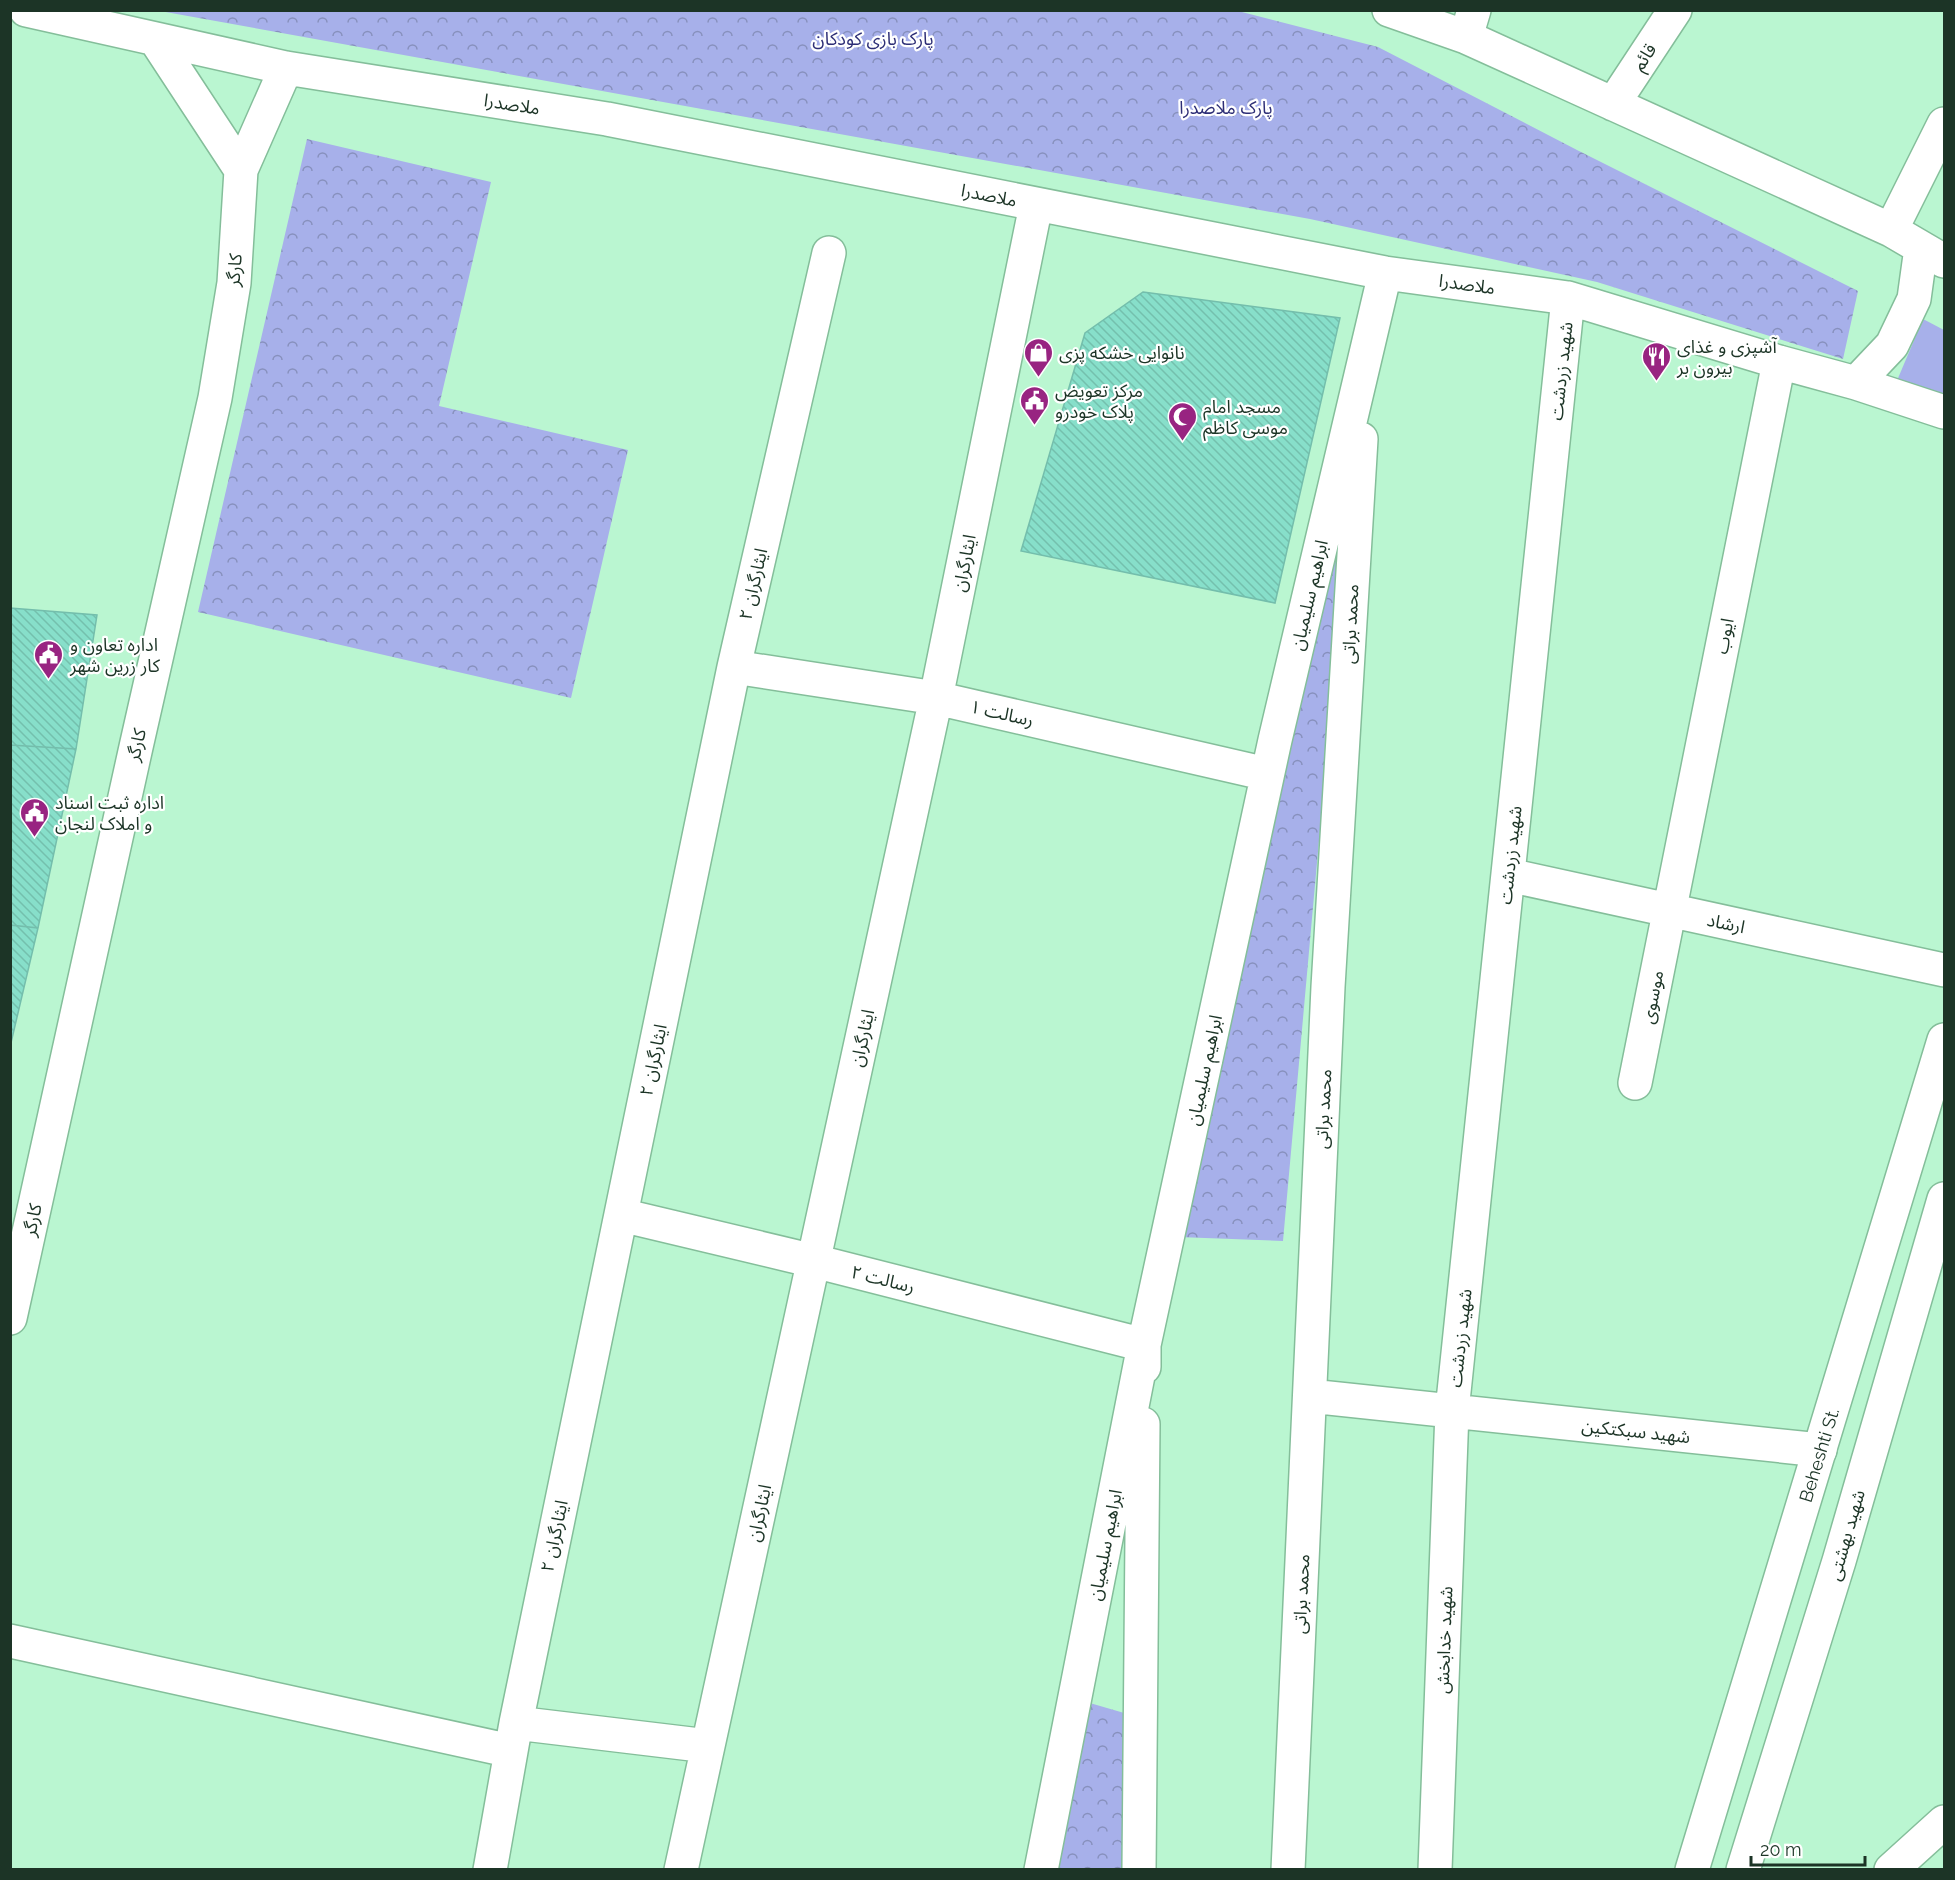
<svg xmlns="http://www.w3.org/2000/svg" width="1955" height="1880" font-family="Raleway,'Noto Sans Arabic',sans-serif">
<defs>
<pattern id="park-crowns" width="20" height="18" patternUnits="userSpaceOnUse" patternTransform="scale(1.5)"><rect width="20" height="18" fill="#a7b0ea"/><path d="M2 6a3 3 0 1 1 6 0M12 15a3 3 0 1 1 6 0" fill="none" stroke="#8790bd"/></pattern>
<pattern id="building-back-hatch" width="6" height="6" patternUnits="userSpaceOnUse" patternTransform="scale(1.5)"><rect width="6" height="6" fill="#87dfca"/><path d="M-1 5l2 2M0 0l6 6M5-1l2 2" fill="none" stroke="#74c0ad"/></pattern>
</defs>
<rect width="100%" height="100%" fill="#baf6d1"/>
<!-- grass -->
<path fill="#a7b0ea" d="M1923 319 1944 330V405L1896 383Z"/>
<!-- park -->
<path fill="url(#park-crowns)" d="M160 11H1238L1378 47 1577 150 1858 291 1843 359 1597 282 1310 219Z
M307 139 491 182 439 406 628 450 571 698 198 612Z
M1332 542 1345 551 1283 1241 1178 1237Z
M1083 1701 1131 1715 1124 1869 1050 1870Z"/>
<!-- building -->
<path fill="url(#building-back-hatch)" stroke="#74beac" stroke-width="1.5" d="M1143 292 1340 318 1275 603 1021 551 1085 333Z
M10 608 97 615 76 749 10 745Z
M10 745 76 749 38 928 10 925Z
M10 925 38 928 10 1047Z"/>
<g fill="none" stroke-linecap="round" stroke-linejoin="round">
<defs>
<path id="minor" d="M26 10 286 68 607 119 1385 273 1568 298 1779 362 1856 383 1944 412
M1389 10 1466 37 1891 230 1944 261
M1466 37 1474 10
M155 39 241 170
M1613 104 1675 10
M1891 230 1944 124
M1856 383 1892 345 1914 299 1921 248
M734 667 936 698 1267 774
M1508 875 1944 970
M1635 1083 1779 362
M621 1215 814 1261 1144 1345V1367
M10 1318 136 747 215 398 234 283 241 170 286 68
M1310 1396 1820 1450
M10 1641 511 1751
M516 1723 708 1746
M490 1870 516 1723 734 667 829 253
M681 1870 936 698 1036 205
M1041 1870 1144 1345 1275 740 1385 273
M1139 1870 1143 1424
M1288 1870 1328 987 1361 439
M1435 1870 1452 1411 1568 298
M1891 1870 1944 1822"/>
<path id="major" d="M1692 1870 1944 1040
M1743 1870 1839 1561 1944 1199"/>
</defs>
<!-- minor casing -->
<use href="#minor" stroke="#84be9a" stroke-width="36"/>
<!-- major casing -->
<use href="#major" stroke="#84be9a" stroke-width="36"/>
<!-- minor -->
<use href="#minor" stroke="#fff" stroke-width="33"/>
<!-- major -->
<use href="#major" stroke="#fff" stroke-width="33"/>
</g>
<!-- icons -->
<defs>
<symbol id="shop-pin" viewBox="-11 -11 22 30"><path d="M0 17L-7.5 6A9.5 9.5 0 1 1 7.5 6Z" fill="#982481" stroke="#fff"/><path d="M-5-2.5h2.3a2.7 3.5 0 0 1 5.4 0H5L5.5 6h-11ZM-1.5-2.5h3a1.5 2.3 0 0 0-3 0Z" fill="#fff"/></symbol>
<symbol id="restaurant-pin" viewBox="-11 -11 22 30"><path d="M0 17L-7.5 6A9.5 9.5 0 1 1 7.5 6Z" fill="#982481" stroke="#fff"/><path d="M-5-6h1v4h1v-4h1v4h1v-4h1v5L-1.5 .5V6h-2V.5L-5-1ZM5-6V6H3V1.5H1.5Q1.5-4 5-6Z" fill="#fff"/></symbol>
<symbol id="civic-pin" viewBox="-11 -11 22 30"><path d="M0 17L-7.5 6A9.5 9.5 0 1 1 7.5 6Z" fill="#982481" stroke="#fff"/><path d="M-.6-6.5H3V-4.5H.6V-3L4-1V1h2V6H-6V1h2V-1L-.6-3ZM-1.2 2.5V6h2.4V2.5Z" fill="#fff"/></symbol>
<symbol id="mosque-pin" viewBox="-11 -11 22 30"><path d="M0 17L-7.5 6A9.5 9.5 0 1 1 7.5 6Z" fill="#982481" stroke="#fff"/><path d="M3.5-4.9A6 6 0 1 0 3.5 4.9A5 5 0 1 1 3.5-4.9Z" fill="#fff"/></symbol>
</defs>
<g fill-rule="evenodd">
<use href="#shop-pin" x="1022" y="336" width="33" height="45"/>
<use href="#restaurant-pin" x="1640" y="340" width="33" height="45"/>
<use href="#civic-pin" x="1018" y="384" width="33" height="45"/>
<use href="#mosque-pin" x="1166" y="400" width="33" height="45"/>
<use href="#civic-pin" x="32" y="638" width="33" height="45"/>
<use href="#civic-pin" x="18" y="796" width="33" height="45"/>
</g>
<g text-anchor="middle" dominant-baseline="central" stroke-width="4.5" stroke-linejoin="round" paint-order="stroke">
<!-- park labels -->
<g font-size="18" fill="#2d2e76" stroke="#fff">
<text x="873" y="38">پارک بازی کودکان</text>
<text x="1226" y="107">پارک ملاصدرا</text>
</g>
<!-- street labels -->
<g font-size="18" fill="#1c3426" stroke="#fff">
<text transform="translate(1644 57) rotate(-57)">قائم</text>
<text transform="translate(512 104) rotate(9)">ملاصدرا</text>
<text transform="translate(989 195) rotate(11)">ملاصدرا</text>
<text transform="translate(234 270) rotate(-85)">کارگر</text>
<text transform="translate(1467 284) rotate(8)">ملاصدرا</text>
<text transform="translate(1561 371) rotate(-84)">شهید زردشت</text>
<text transform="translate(964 563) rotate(-79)">ایثارگران</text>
<text transform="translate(753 584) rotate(-77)">ایثارگران ۲</text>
<text transform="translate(1309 595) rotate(-77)">ابراهیم سلیمیان</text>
<text transform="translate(1350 624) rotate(-87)">محمد براتی</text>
<text transform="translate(1724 636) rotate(-79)">ایوب</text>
<text transform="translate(1002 713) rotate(13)">رسالت ۱</text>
<text transform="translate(136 745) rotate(-77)">کارگر</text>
<text transform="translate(1510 855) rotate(-84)">شهید زردشت</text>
<text transform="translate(1726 923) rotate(12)">ارشاد</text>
<text transform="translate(1652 997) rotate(-79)">موسوی</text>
<text transform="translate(862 1038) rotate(-78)">ایثارگران</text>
<text transform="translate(653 1060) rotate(-78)">ایثارگران ۲</text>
<text transform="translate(1204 1070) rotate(-78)">ابراهیم سلیمیان</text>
<text transform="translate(1323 1109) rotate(-87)">محمد براتی</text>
<text transform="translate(32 1220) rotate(-78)">کارگر</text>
<text transform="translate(883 1279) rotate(14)">رسالت ۲</text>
<text transform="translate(1460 1338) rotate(-84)">شهید زردشت</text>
<text transform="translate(1636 1431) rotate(6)">شهید سبکتکین</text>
<text transform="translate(1819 1455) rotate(-73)">Beheshti St.</text>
<text transform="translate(759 1513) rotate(-78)">ایثارگران</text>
<text transform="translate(1846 1535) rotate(-74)">شهید بهشتی</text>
<text transform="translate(554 1536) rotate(-78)">ایثارگران ۲</text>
<text transform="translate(1105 1545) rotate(-79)">ابراهیم سلیمیان</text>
<text transform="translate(1301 1594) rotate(-87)">محمد براتی</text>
<text transform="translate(1444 1640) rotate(-88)">شهید خدابخش</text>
</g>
<!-- poi labels -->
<g font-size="18" fill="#1c3426" stroke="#fff" text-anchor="start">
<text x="1677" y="346">آشپزی و غذای<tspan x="1677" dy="21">بیرون بر</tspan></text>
<text x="1059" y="352">نانوایی خشکه پزی</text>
<text x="1055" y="390">مرکز تعویض<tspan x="1055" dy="21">پلاک خودرو</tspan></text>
<text x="1203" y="406">مسجد امام<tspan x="1203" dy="21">موسی کاظم</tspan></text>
<text x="70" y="644">اداره تعاون و<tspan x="70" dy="21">کار زرین شهر</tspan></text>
<text x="55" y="802">اداره ثبت اسناد<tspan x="55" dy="21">و املاک لنجان</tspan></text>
</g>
</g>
<!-- border -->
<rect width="1955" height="1880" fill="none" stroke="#1c3426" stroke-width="24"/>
<!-- scale -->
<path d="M1751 1856v9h114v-9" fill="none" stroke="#1c3426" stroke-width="3"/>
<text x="1760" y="1856" font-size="18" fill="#1c3426" stroke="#ffffff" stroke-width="4.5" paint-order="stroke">20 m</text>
</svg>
